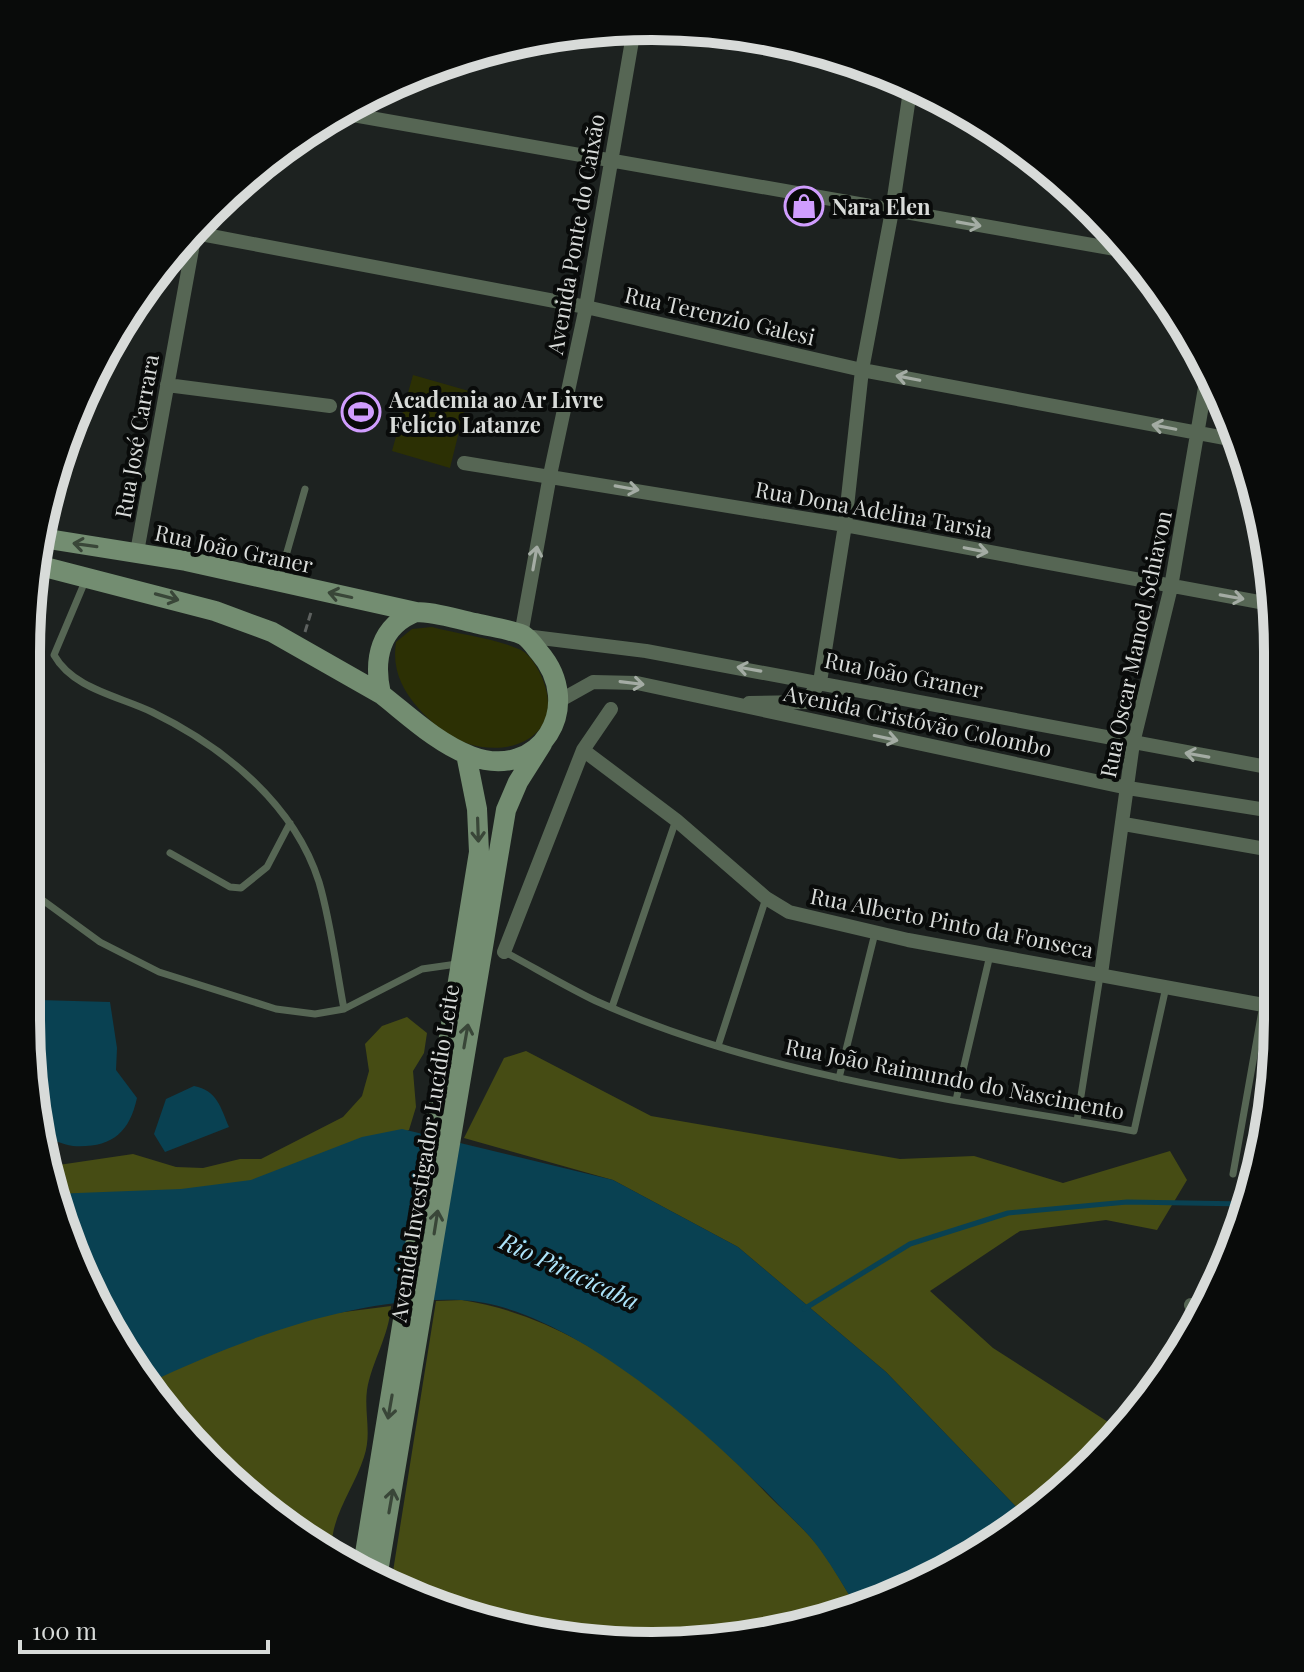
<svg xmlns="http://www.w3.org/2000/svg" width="1304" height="1672" font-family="'Playfair Display',serif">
<rect width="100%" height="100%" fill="#1d2220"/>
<!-- green -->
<path fill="#2c3004" d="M413 375 469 391 450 468 392 451Z
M432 627C458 634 498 639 521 650 531 655 539 670 543 680 564 733 515 758 469 744 449 738 432 723 419 709 401 688 392 669 396 642L412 629Z"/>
<!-- forest -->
<path fill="#464c14" d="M407 1017 427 1033 424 1053 413 1071 416 1107 409 1130 317 1171 59 1210 45 1167 133 1154 176 1167 203 1168 240 1159H261L343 1117 362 1096 369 1071 365 1044 382 1026Z
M526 1051 651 1116 900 1159 974 1156 1063 1183 1170 1151 1187 1180 1157 1230 1106 1220 1020 1231 930 1291 993 1348 1108 1422 1115 1437 1094 1463 1025 1516 886 1372 738 1247 613 1180 464 1138 504 1058Z
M462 1300C584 1319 688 1411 770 1497 787 1514 807 1531 821 1550 834 1568 845 1588 856 1607L814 1625 652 1646 490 1625 391 1584 436 1301Z
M391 1306C389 1336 372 1361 367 1390 364 1412 372 1434 364 1457 353 1491 328 1519 332 1556L210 1463 144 1378 242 1325Z"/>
<!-- water -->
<path fill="#094152" d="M39 1000 110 1002 117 1048 116 1070 137 1098C129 1134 111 1148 73 1146 62 1145 53 1138 42 1138L26 1020V1001Z
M194 1086C217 1090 221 1108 229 1127L165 1152 154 1134 166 1099Z
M402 1129 613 1180 738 1247 886 1372 1025 1516 965 1562 856 1607C845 1588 834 1569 821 1551 809 1533 791 1518 776 1502 705 1429 567 1305 461 1300 355 1296 242 1339 148 1383L110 1333 52 1194 181 1189 251 1180 362 1137Z"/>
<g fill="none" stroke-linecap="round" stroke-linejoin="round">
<!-- stream -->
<path stroke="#094152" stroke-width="5" d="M804 1309 910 1244 1008 1213 1127 1202 1247 1204"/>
<!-- path -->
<path stroke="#5e6260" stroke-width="3" stroke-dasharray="8 4" stroke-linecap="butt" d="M305 632 312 609"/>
<!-- service -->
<path stroke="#566654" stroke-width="7" d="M86 579 54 655C73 689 119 696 152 712 224 747 294 804 319 882 331 923 336 967 344 1009
M279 580 305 489
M170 853 230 887 241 888 267 867 290 823
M26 888 100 942 159 972 276 1009 315 1014 344 1009 422 969 457 964
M505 952C535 968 565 986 596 1001 764 1077 954 1099 1134 1131L1166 987
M612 1007 676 820
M718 1046 766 898
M839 1078 875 933
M956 1100 990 955
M1077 1121 1100 976
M1233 1174 1263 1005"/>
<!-- minor -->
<path stroke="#566654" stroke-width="14" d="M336 112 1132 252
M190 232 586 307 862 370 1241 441
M167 385 330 406
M464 463 845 525 1275 605
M137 552 195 233
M521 635 550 475 586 307 634 29
M525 636 646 651 1273 768
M559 701 593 682 637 683 1128 788 1273 811
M749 703 806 702 820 682 845 525 862 370 892 211 911 84
M583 750 676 820 766 898 789 912 908 940 1269 1006
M1124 824 1272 850
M504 952 583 750 611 709
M1101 974 1133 743 1171 587 1208 370
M1191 1305 1198 1321"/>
<!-- secondary -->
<path stroke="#738d71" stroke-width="20" d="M42 538 186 561 416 612
M37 565 215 611 272 632 381 694
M416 612C436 612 456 619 475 623 490 627 509 629 523 635 529 638 535 647 539 652 586 706 540 782 471 756 437 743 409 716 381 694 373 659 380 626 416 612Z
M362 1572 479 852 477 809 466 754
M377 1578 506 810 518 782 542 744"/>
</g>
<!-- one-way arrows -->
<defs><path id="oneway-shaft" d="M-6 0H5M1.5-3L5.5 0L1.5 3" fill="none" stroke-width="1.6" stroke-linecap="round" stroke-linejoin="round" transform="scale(2)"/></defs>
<g stroke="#a4aca4">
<use href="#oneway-shaft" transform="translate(969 224) rotate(10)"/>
<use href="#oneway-shaft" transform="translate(908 378) rotate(-169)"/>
<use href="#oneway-shaft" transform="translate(1164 427) rotate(-169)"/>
<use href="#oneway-shaft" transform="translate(627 488) rotate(10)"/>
<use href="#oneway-shaft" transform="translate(976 550) rotate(11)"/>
<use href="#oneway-shaft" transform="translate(535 558) rotate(-80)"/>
<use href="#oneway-shaft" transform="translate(1232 597) rotate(10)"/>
<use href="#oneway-shaft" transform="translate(749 669) rotate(-170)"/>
<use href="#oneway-shaft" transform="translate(632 683) rotate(7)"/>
<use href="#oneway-shaft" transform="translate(886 738) rotate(12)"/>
<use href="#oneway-shaft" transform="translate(1197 755) rotate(-170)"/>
</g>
<g stroke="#394638">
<use href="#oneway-shaft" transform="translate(85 545) rotate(-172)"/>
<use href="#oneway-shaft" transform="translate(340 595) rotate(-168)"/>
<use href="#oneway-shaft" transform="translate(167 597) rotate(15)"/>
<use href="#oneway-shaft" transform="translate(478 830) rotate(88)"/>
<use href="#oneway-shaft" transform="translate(466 1036) rotate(-80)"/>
<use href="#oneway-shaft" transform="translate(436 1222) rotate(-81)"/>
<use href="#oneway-shaft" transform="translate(390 1407) rotate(100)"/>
<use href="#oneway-shaft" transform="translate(391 1501) rotate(-80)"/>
</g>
<!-- icons -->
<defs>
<symbol id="shop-ring" viewBox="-11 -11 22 22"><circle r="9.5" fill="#090b0a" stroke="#d09dfe" stroke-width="1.5"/><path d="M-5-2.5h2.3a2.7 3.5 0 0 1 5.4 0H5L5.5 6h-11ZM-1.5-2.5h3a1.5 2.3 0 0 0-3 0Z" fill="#d09dfe"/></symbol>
<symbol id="stadium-ring" viewBox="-11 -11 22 22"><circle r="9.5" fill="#090b0a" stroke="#d09dfe" stroke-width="1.5"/><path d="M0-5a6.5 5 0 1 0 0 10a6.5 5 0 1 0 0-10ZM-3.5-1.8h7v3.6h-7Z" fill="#d09dfe"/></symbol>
</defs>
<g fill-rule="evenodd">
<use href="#shop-ring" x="782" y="184" width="44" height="44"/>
<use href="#stadium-ring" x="339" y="390" width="44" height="44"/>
</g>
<g text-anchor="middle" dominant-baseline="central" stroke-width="8" stroke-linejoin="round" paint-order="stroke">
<!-- poi labels -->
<g font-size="22" font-weight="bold" fill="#d8dbd9" stroke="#090b0a" text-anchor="start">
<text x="832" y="206">Nara Elen</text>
<text x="389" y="399">Academia ao Ar Livre<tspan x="389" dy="25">Felício Latanze</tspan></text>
</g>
<!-- street labels -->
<g font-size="22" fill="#d8dbd9" stroke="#090b0a">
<text transform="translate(575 234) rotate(-80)">Avenida Ponte do Caixão</text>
<text transform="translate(720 315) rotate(13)">Rua Terenzio Galesi</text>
<text transform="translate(136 436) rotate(-80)">Rua José Carrara</text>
<text transform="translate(874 509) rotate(10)">Rua Dona Adelina Tarsia</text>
<text transform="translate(234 548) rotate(12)">Rua João Graner</text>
<text transform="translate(1135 644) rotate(-78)">Rua Oscar Manoel Schiavon</text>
<text transform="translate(904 674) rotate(11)">Rua João Graner</text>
<text transform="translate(918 720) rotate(12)">Avenida Cristóvão Colombo</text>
<text transform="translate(952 922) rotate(11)">Rua Alberto Pinto da Fonseca</text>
<text transform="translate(955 1078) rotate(11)">Rua João Raimundo do Nascimento</text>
<text transform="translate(424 1153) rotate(-81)">Avenida Investigador Lucídio Leite</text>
</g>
<!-- water labels -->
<g font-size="24" font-style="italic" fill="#ade4fa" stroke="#090b0a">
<text transform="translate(570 1270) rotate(25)">Rio Piracicaba</text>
</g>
</g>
<!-- crop -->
<path d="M0 0H1304V1672H0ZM652 40H652A612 612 0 0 1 1264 652V1020A612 612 0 0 1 652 1632H652A612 612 0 0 1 40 1020V652A612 612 0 0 1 652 40Z" fill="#090b0a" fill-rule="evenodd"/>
<path fill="none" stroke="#d8dbd9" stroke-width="10" d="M652 40H652A612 612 0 0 1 1264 652V1020A612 612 0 0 1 652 1632H652A612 612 0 0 1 40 1020V652A612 612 0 0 1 652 40Z"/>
<!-- scale -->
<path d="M20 1640v12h248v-12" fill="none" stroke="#d8dbd9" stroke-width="4"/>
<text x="32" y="1640" font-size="24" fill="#d8dbd9" stroke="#090b0a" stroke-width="6" paint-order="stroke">100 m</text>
</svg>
